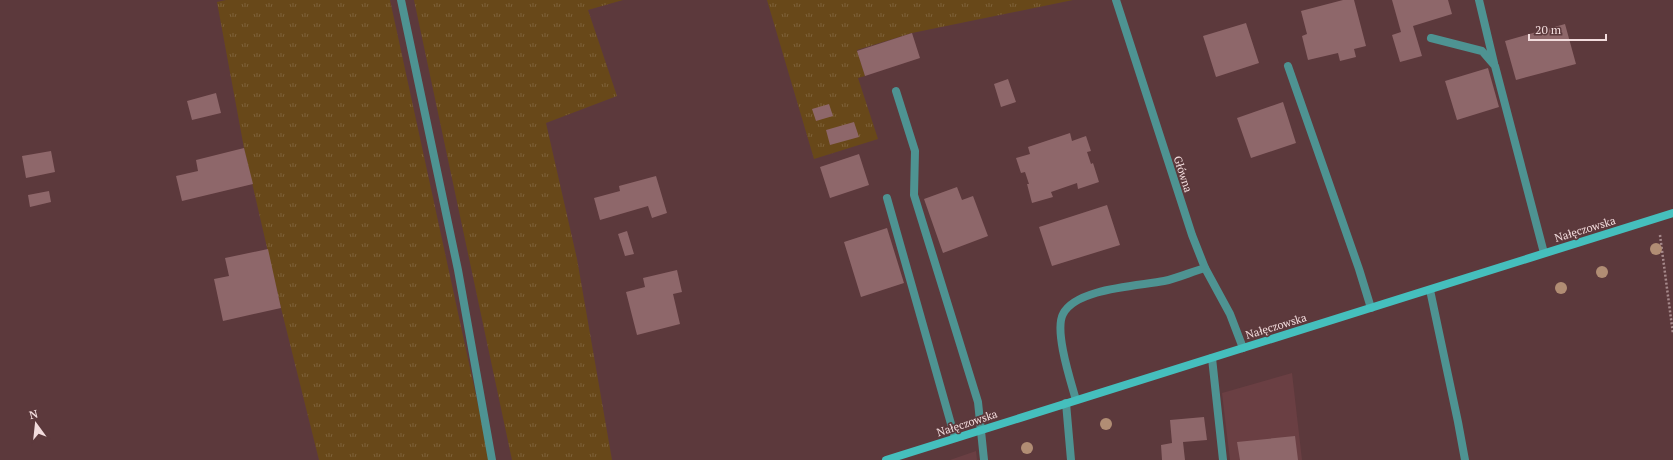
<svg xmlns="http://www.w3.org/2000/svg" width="1673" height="460" font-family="'PT Serif',serif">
<defs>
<pattern id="grass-tufts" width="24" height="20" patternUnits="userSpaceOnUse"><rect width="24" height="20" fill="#684819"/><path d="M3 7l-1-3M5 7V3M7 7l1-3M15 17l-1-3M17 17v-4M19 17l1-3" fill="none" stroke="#7e623a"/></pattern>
</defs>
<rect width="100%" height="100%" fill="#5c393c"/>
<!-- built -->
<path fill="#6a3f43" d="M1292 373 1302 460H1230L1222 393Z
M976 451 977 460H950Z"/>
<!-- grass -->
<path fill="url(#grass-tufts)" d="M226 0H390L490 460H319L281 308 244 148 217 2Z
M414 0H623L588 10 617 96 546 123 577 259 612 460H512Z
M767 0H1073L912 33 857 50 865 76 858 78 878 139 814 159Z"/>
<!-- building -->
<path fill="#8e676a" d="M1343 0H1354L1366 46 1354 49 1356 57 1340 61 1338 53 1308 60 1302 36 1307 34 1301 11Z
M1392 0H1448L1452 14 1413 26 1422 56 1400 62 1392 35 1401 32Z
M1246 23 1259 63 1216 77 1203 36Z
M1565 24 1576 64 1516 80 1505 41Z
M912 33 920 58 865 76 857 51Z
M1488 68 1499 107 1457 120 1445 81Z
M1008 79 1016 102 1001 107 994 84Z
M216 93 221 113 192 120 187 101Z
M1283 102 1296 143 1251 158 1237 118Z
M829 104 833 116 816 121 812 109Z
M854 122 859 137 830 145 826 130Z
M1070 133 1072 141 1086 136 1091 151 1087 152 1091 164 1093 163 1099 182 1078 189 1077 183 1051 192 1053 197 1032 203 1027 184H1029L1025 172 1021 173 1016 158 1030 154 1028 147Z
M244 148 253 184 182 201 176 176 198 171 196 160Z
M51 151 55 172 26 178 22 156Z
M859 154 869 185 830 198 820 167Z
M656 176 667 213 652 218 648 206 600 220 594 198 620 191 619 186Z
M957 187 962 200 973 196 988 236 943 253 924 199Z
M49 191 51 202 30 207 28 195Z
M1107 205 1120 245 1052 266 1039 227Z
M887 228 904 283 861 297 844 242Z
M627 231 634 254 625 256 618 234Z
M268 249 281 308 223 321 214 279 229 276 225 258Z
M677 270 682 292 673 294 680 324 637 335 626 292 645 287 643 278Z
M1204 417 1207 440 1183 442 1185 460H1162L1161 445 1172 443 1170 420Z
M1295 436 1298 460H1240L1237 442Z"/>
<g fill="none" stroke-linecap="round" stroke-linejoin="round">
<!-- path -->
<path stroke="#a6898b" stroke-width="2.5" stroke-dasharray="2 2" stroke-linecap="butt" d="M1660 235 1673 334"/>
<!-- lane -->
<path stroke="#4e9392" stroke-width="8" d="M401 0 458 270 492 460
M1479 0 1494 63
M1431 38 1482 51 1495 66 1544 253
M1288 66 1359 269 1371 308
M896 91 915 151 914 195 978 402 984 460
M887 198 955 438
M1430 290 1458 422 1465 460
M1212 358 1223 460
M1076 400C1071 382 1054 331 1063 314 1076 288 1139 286 1164 281 1178 278 1191 272 1205 268
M1066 403 1071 460"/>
<!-- street -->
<path stroke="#4e9392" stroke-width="8" d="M1116 0 1192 235 1205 268 1230 314 1243 348"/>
<!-- secondary -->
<path stroke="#45bfbd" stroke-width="8" d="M886 460 1673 213"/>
</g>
<!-- trees -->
<g fill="#b18d74">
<circle cx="1656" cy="249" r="6"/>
<circle cx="1602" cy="272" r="6"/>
<circle cx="1561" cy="288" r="6"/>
<circle cx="1106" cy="424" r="6"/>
<circle cx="1027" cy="448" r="6"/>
</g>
<g text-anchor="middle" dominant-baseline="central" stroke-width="3.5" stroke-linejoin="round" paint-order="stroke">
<!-- street labels -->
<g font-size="11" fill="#f2dcdd" stroke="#5c393c">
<text transform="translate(1183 174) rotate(72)">Główna</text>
<text transform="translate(1585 229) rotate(-17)">Nałęczowska</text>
<text transform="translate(1276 326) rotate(-17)">Nałęczowska</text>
<text transform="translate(967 423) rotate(-18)">Nałęczowska</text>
</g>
</g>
<!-- north arrow -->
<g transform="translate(36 424) rotate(345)" stroke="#5c393c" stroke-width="3" paint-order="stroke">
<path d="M0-3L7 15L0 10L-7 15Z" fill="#f2dcdd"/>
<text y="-6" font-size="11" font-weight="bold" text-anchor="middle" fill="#f2dcdd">N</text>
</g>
<!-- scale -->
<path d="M1529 34v6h77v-6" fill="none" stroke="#f2dcdd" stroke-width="2"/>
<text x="1535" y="34" font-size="12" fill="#f2dcdd" stroke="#5c393c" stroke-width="3" paint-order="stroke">20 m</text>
</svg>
